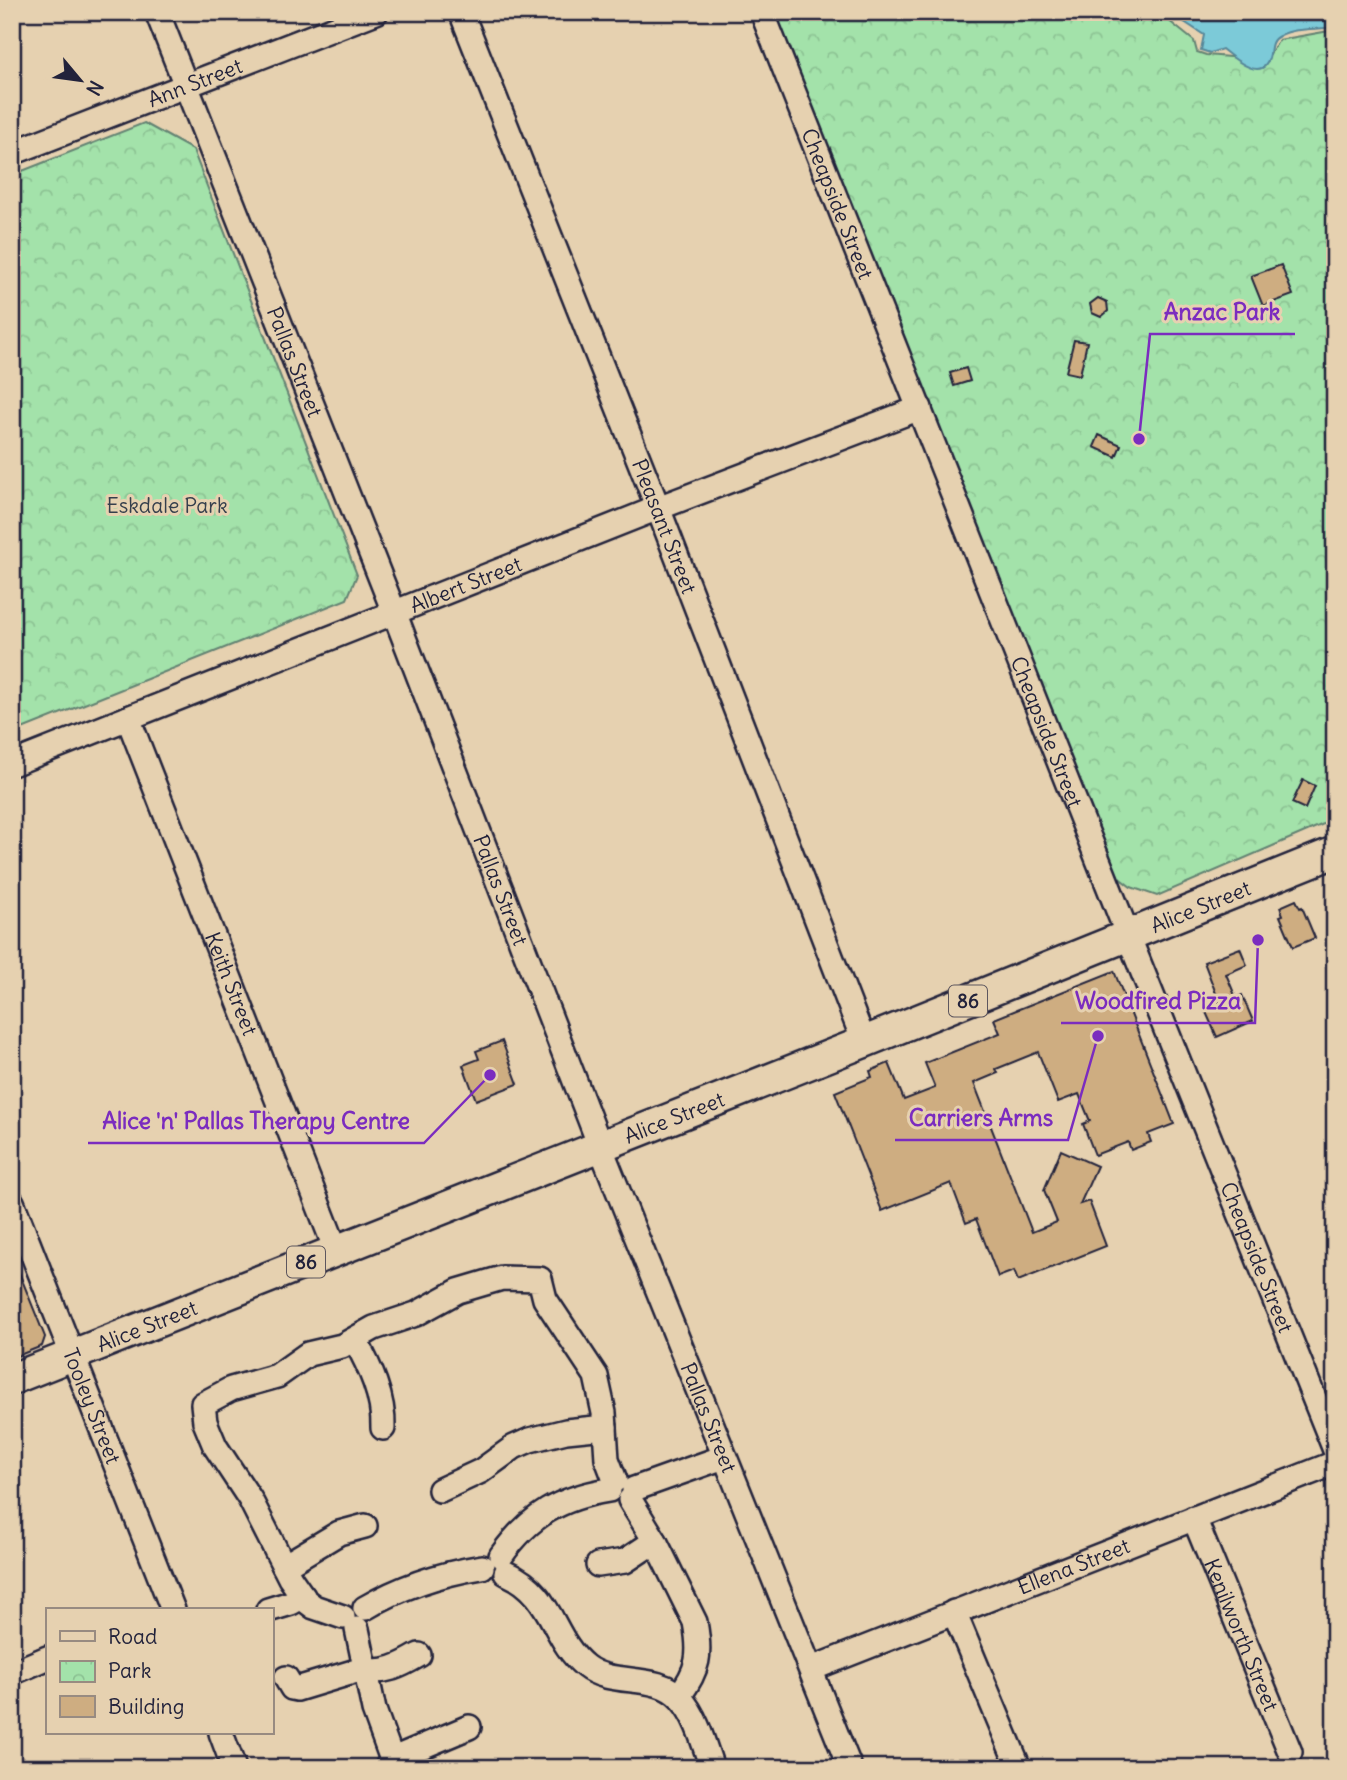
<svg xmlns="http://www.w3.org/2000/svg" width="1347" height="1780" font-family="Delius,sans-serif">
<defs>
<pattern id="park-crowns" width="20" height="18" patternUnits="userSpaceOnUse" patternTransform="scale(1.75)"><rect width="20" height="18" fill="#a3e2aa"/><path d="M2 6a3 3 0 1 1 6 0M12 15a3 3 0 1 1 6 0" fill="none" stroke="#8cc293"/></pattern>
</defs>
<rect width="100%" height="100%" fill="#e6d1b0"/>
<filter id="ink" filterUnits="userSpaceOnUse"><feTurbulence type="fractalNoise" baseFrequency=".0143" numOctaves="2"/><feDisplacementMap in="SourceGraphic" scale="14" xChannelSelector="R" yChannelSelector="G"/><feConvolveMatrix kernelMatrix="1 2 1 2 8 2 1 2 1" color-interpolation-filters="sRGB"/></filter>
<g filter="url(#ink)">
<!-- park -->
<path fill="url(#park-crowns)" stroke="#628272" stroke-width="2" d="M774 12H1158L1194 41 1197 52 1206 55 1266 60 1279 40 1335 30V819L1157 896 1131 887 1118 877Z
M144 123 193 150 357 575 347 599 12 733V175Z"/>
<!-- water -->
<path fill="#7bcad8" stroke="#578799" stroke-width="2" d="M1169 12H1335V27C1317 30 1295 27 1279 36 1271 40 1271 46 1270 54 1265 86 1233 58 1222 49L1210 53 1201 50 1204 35Z"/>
<!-- building -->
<path fill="#cead81" stroke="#22223b" stroke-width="2" d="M1281 265 1293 295 1263 306 1251 276Z
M1098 298 1107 302 1108 311 1101 317 1092 313 1090 304Z
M1074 340 1087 342 1080 375 1066 372Z
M966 368 970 381 954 386 950 373Z
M1099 435 1121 445 1116 457 1094 447Z
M1303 780 1315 786 1305 809 1292 803Z
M1296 900 1300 908 1302 907 1315 938 1293 947 1280 916 1283 915 1280 907Z
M1240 948 1247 965 1226 974 1236 998 1242 995 1253 1021 1217 1037 1205 1010 1220 1004 1204 962Z
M1114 971 1174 1124 1148 1134 1151 1142 1131 1150 1128 1142 1095 1155 1083 1124 1090 1121 1079 1094 1058 1102 1038 1052 996 1069 998 1073 974 1083 1032 1232 1057 1222 1044 1190 1061 1150 1097 1166 1080 1204 1089 1201 1106 1246 1018 1281 1014 1271 998 1277 976 1219 966 1223 951 1183 882 1211 835 1092 872 1077 870 1071 889 1063 904 1100 935 1088 925 1063 1000 1033 994 1019Z
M502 1041 518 1084 476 1100 463 1065 479 1059 476 1051Z
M12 1255 45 1337 42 1346 12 1358Z"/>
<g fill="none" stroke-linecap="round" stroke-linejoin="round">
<defs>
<g id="minor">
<path id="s1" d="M157 12 394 612 600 1146 850 1768"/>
<path id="s2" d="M461 12 658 508 864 1042"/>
<path id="s3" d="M762 12 1123 923 1335 1450"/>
<path id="s4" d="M12 153 376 12"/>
<path id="s5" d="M128 718 336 1250"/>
<path id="s6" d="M12 764 658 508 920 408"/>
<path id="s7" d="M12 1202 173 1610"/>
<path d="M355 1340C370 1367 384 1397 383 1428"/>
<path d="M634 1489 724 1457"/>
<path d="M440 1490 481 1471 514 1447 530 1440 566 1431 605 1427"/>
<path d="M630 1500 655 1541 695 1622C701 1655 699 1669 679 1696"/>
<path id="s8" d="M1194 1518 1290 1752"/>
<path d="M501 1556C530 1515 560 1498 609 1490"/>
<path d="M598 1565 625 1561 655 1541"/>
<path d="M284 1566 339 1533 365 1526"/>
<path d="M506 1573C554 1594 551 1638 585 1666 612 1688 657 1671 681 1699 697 1717 704 1745 712 1768"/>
<path d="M365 1608C402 1586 439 1574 482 1567"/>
<path d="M268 1610 291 1603 303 1596"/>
<path d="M954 1612 1019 1768"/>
<path d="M343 1617 314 1607 306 1601 290 1578 250 1499 215 1446 205 1422 203 1404 231 1389 277 1376 308 1354 342 1346 374 1328 416 1314 458 1291 502 1278 540 1279 545 1299 596 1376 604 1413 607 1459 615 1480"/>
<path d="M357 1629 374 1710 395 1768"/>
<path id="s9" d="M811 1669 1335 1463"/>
<path d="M12 1673 47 1658"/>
<path d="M286 1678 292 1688 297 1689 363 1669C384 1675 402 1665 419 1655"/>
<path d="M221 1733 234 1768"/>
<path d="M386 1768 393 1759 469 1727"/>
</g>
<g id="major">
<path id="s10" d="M12 1379 864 1042 1335 852"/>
</g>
</defs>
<!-- minor casing -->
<use href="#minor" stroke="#22223b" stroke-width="28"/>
<!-- major casing -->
<use href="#major" stroke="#22223b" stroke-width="35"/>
<!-- minor -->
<use href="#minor" stroke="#e6d1b0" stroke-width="23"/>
<!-- major -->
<use href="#major" stroke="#e6d1b0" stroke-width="30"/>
</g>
</g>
<g text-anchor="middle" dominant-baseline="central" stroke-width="6" stroke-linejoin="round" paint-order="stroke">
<!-- shield labels -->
<g fill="#e6d1b0" stroke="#5d565e" stroke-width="2">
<rect x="949" y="985.5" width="38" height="31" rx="5"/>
<rect x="287" y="1246.5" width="38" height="31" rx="5"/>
</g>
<g font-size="19" font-weight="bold" fill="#22223b">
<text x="968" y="1001">86</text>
<text x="306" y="1262">86</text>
</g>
<!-- street labels -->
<g font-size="21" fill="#22223b" stroke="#e6d1b0">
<text stroke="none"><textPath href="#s4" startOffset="196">Ann Street</textPath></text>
<text stroke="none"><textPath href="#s3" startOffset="206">Cheapside Street</textPath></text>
<text stroke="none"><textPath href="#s1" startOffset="376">Pallas Street</textPath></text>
<text stroke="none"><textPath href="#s2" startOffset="553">Pleasant Street</textPath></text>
<text stroke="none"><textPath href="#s6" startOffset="488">Albert Street</textPath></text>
<text stroke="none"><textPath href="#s3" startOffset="774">Cheapside Street</textPath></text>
<text stroke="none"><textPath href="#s1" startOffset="943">Pallas Street</textPath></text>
<text stroke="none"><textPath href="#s10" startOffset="1279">Alice Street</textPath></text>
<text stroke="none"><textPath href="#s5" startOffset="285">Keith Street</textPath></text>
<text stroke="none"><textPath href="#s10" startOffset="712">Alice Street</textPath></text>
<text stroke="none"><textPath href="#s3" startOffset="1340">Cheapside Street</textPath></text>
<text stroke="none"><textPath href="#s10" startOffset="145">Alice Street</textPath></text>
<text stroke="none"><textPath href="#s7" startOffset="219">Tooley Street</textPath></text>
<text stroke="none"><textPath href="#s1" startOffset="1510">Pallas Street</textPath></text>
<text stroke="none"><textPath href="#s9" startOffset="282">Ellena Street</textPath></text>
<text stroke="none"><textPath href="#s8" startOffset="126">Kenilworth Street</textPath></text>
</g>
<!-- park labels -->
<g font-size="21" fill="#353f4c" stroke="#e6d1b0">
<text x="167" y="505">Eskdale Park</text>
</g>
</g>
<!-- callouts -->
<path fill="none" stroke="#7b2cbf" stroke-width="2.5" d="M1139 439L1150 334H1295M1258 940L1255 1023H1061M1098 1036L1068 1140H895M490 1075L424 1143H88"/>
<g fill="#7b2cbf" stroke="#e6d1b0" stroke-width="2.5">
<circle cx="1139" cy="439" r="7"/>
<circle cx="1258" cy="940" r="7"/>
<circle cx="1098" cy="1036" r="7"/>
<circle cx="490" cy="1075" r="7"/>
</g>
<g font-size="23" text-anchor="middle" font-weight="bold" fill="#7b2cbf" stroke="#e6d1b0" stroke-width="6" stroke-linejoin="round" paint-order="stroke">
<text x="1222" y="320">Anzac Park</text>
<text x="1158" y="1009">Woodfired Pizza</text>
<text x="981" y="1126">Carriers Arms</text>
<text x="256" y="1129">Alice 'n' Pallas Therapy Centre</text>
</g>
<!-- margin -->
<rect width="1347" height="1780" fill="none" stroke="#e6d1b0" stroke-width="42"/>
<rect x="21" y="21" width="1305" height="1738" fill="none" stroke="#22223b" stroke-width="2.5" filter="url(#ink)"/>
<!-- legend -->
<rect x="46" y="1608" width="228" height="126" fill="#e6d1b0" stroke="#988b81" stroke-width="2"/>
<rect x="60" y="1631" width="35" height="10" fill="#e6d1b0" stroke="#988b81" stroke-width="2"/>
<text x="108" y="1644" font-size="21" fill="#22223b">Road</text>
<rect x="60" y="1661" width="35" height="21" fill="url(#park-crowns)" stroke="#988b81" stroke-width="2"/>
<text x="108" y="1678" font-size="21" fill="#22223b">Park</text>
<rect x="60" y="1696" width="35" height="21" fill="#cead81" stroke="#988b81" stroke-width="2"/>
<text x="108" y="1714" font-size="21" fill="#22223b">Building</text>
<!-- north arrow -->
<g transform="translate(80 80) rotate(119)" stroke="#e6d1b0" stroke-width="5" paint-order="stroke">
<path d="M0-5L12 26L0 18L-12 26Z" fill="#22223b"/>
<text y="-10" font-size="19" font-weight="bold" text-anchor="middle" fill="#22223b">N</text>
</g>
</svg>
